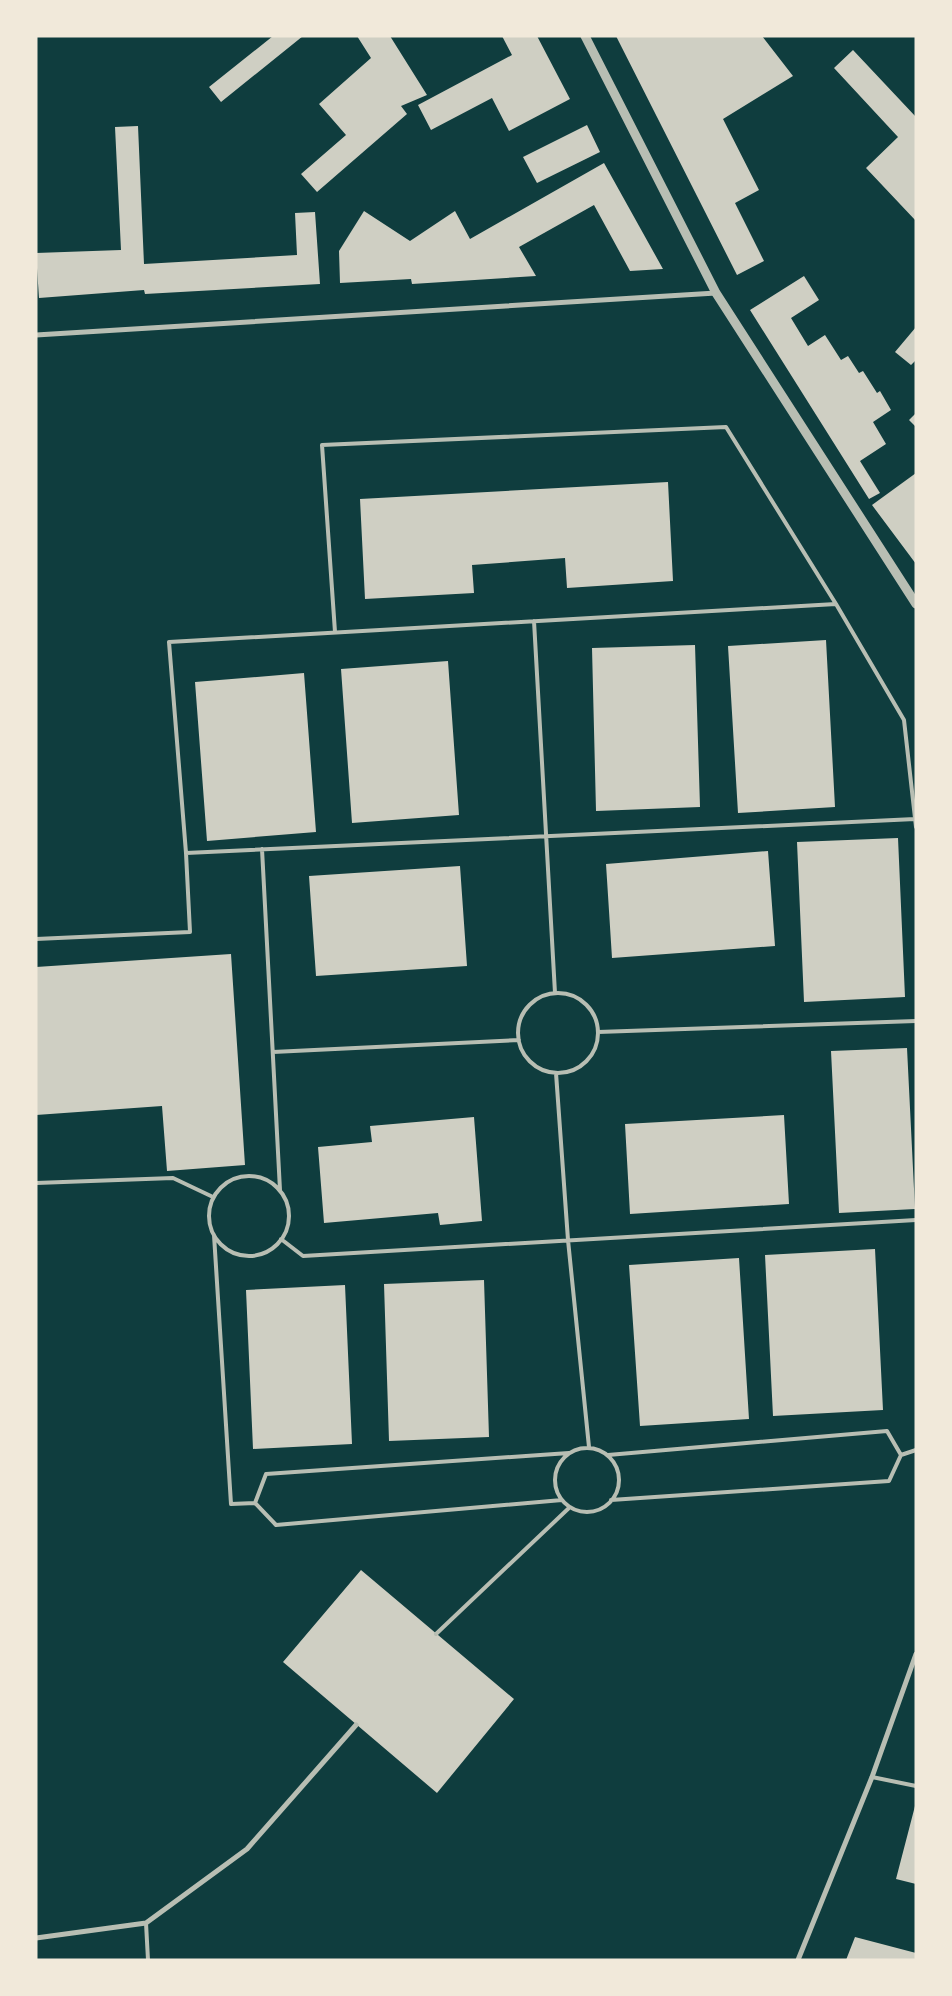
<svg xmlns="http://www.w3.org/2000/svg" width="952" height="1996" font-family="Jost,sans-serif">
<rect width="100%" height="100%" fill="#0f3d3e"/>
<!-- building -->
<path fill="#cfcfc3" d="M273 36H303L221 102 209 87Z
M357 36H390L427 95 401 106 407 114 317 192 301 174 346 135 319 104 371 58Z
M502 36H537L570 99 509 131 492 98 431 130 418 105 512 55Z
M616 36H762L793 76 723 119 759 190 735 203 764 261 737 275Z
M853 50 916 117V221L866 168 898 137 834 68Z
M587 125 600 152 537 183 523 157Z
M138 126 144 264 297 255 295 213 315 212 320 284 145 294 144 290 39 298 36 253 121 250 115 127Z
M604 163 663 269 630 271 594 205 519 247 536 276 412 284 411 279 340 283 339 251 364 211 410 241 455 211 470 239Z
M804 276 819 300 791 318 808 346 825 335 841 360 848 356 859 373 863 371 877 393 880 391 891 410 873 422 886 444 860 461 880 493 869 499 750 310Z
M916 327V360L911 365 895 352Z
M916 413V427L909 420Z
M916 473V564L872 505Z
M668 482 673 581 567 588 565 558 472 565 474 593 365 599 360 499Z
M826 640 835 807 738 813 728 646Z
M695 645 700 807 596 811 592 648Z
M448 661 459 815 352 823 341 669Z
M304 673 316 832 207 841 195 682Z
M898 838 905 997 804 1002 797 842Z
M768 851 775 946 612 958 606 864Z
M460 866 467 966 316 976 309 876Z
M231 954 245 1165 167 1171 162 1106 36 1115V967Z
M907 1048 915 1209 839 1213 831 1051Z
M784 1115 789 1204 630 1214 625 1124Z
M474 1117 482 1221 440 1225 438 1213 324 1223 318 1147 372 1142 370 1126Z
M875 1249 883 1410 773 1416 765 1255Z
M739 1258 749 1419 640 1426 629 1265Z
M484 1280 489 1437 389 1441 384 1284Z
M345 1285 352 1444 253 1449 246 1290Z
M361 1570 514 1699 437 1793 283 1662Z
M915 1806H916V1884L896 1879Z
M855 1937 916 1953V1960H846Z"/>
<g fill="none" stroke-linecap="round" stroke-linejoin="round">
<!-- service -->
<path stroke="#b8beb3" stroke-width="4" d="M836 604 904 720 916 827
M534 621 555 993
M262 849 280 1190
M186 853 915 819
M36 939 190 932 186 853 169 642 836 604 726 427 322 445 335 632
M518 1033a40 40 0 1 1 80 0a40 40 0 1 1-80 0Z
M598 1032 916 1021
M273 1052 519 1040
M556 1073 568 1240 589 1447
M209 1216a40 40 0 1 1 80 0a40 40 0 1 1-80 0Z
M36 1183 173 1178 213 1197
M214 1235 231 1504 255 1503 276 1525 562 1500
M281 1239 303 1256 916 1220
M555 1480a32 32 0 1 1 64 0a32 32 0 1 1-64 0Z
M608 1455 887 1431 901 1455
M611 1500 889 1481 901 1455 916 1450
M255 1503 266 1474 569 1453
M436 1634 570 1507
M872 1777 916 1786
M146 1923 148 1960"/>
<!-- minor -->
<path stroke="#b8beb3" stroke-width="5" d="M36 335 716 293
M36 1938 146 1923 247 1849 356 1725
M798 1960 872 1777 916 1654"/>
<!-- tertiary -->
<path stroke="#b8beb3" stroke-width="9" d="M585 36 716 293 916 604"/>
</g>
<!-- border -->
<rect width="952" height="1996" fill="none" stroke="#f1e9da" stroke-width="75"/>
</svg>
